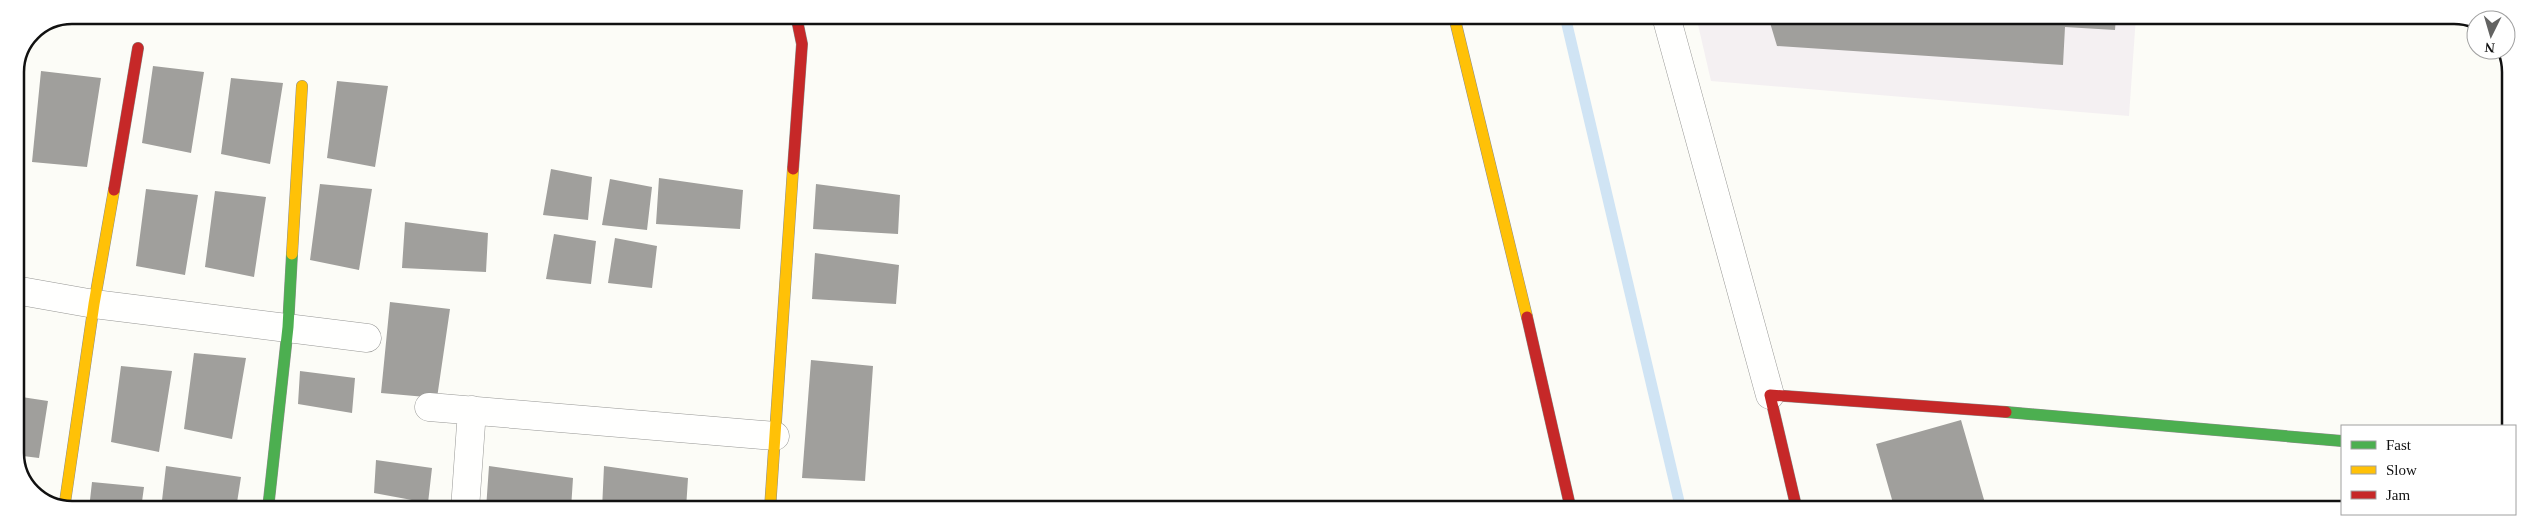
<svg xmlns="http://www.w3.org/2000/svg" width="2526" height="525" font-family="Georgia,serif">
<rect width="100%" height="100%" fill="#fcfcf7"/>
<!-- industrial -->
<path fill="#f4f0f2" d="M1696 16H2136L2129 116 1711 81Z"/>
<g fill="none" stroke-linecap="round" stroke-linejoin="round">
<!-- stream -->
<path stroke="#d0e4f4" stroke-width="11" d="M1565 16 1681 510"/>
</g>
<!-- building -->
<path fill="#a09f9c" d="M1768 16H2116L2115 30 2065 27 2063 65 1777 46Z
M153 66 204 72 191 153 142 143Z
M41 71 101 78 87 167 32 162Z
M231 78 283 83 270 164 221 154Z
M337 81 388 86 375 167 327 158Z
M551 169 592 177 588 220 543 215Z
M659 178 743 190 740 229 656 224Z
M610 179 652 187 647 230 602 225Z
M320 184 372 189 359 270 310 260Z
M816 184 900 195 898 234 813 229Z
M146 189 198 195 185 275 136 266Z
M215 191 266 197 254 277 205 267Z
M405 222 488 233 486 272 402 268Z
M554 234 596 241 591 284 546 279Z
M615 238 657 246 652 288 608 283Z
M815 253 899 265 896 304 812 299Z
M390 302 450 309 437 398 381 393Z
M2509 326 2510 426H2502Z
M194 353 246 358 232 439 184 429Z
M811 360 873 366 865 481 802 478Z
M121 366 172 371 159 452 111 442Z
M300 371 355 378 352 413 298 404Z
M15 396 48 401 39 458 15 455Z
M1961 420 1987 510H1895L1876 444Z
M376 460 432 468 428 503 374 493Z
M166 466 241 477 236 509H161Z
M489 466 573 478 571 509H486Z
M604 466 688 478 686 509H602Z
M92 482 144 487 141 509H89Z"/>
<g fill="none" stroke-linecap="round" stroke-linejoin="round">
<defs>
<path id="street" d="M1666 16 1770 395
M15 290 94 304 367 338
M429 407 775 436
M465 509 472 410"/>
<path id="fast" d="M2006 412 2342 441
M268 509 288 327 292 254"/>
<path id="slow" d="M1454 16 1527 317
M292 254 302 86
M64 509 94 304 114 190
M770 509 793 169"/>
<path id="jam" d="M793 169 802 44 796 15
M114 190 138 48
M1527 317 1571 510
M1797 510 1770 395 2006 412"/>
</defs>
<!-- street casing -->
<use href="#street" stroke="#979795" stroke-width="29"/>
<!-- fast casing -->
<use href="#fast" stroke="#8d8d8b" stroke-width="12"/>
<!-- slow casing -->
<use href="#slow" stroke="#8d8d8b" stroke-width="12"/>
<!-- jam casing -->
<use href="#jam" stroke="#8d8d8b" stroke-width="12"/>
<!-- street -->
<use href="#street" stroke="#fffffe" stroke-width="28"/>
<!-- fast -->
<use href="#fast" stroke="#4caf50" stroke-width="11"/>
<!-- slow -->
<use href="#slow" stroke="#ffc107" stroke-width="11"/>
<!-- jam -->
<use href="#jam" stroke="#c62828" stroke-width="11"/>
</g>
<!-- crop -->
<path d="M0 0H2526V525H0ZM72 24H2454A48 48 0 0 1 2502 72V453A48 48 0 0 1 2454 501H72A48 48 0 0 1 24 453V72A48 48 0 0 1 72 24Z" fill="#fff" fill-rule="evenodd"/>
<path fill="none" stroke="#111" stroke-width="2.5" d="M72 24H2454A48 48 0 0 1 2502 72V453A48 48 0 0 1 2454 501H72A48 48 0 0 1 24 453V72A48 48 0 0 1 72 24Z"/>
<!-- legend -->
<rect x="2341" y="425" width="175" height="90" fill="#ffffff" stroke="#a0a0a0"/>
<rect x="2351" y="441" width="25" height="8" fill="#4caf50" stroke="#a0a0a0"/>
<text x="2386" y="450" font-size="15" fill="#111111">Fast</text>
<rect x="2351" y="466" width="25" height="8" fill="#ffc107" stroke="#a0a0a0"/>
<text x="2386" y="475" font-size="15" fill="#111111">Slow</text>
<rect x="2351" y="491" width="25" height="8" fill="#c62828" stroke="#a0a0a0"/>
<text x="2386" y="500" font-size="15" fill="#111111">Jam</text>
<!-- north arrow -->
<g transform="translate(2491 35) rotate(185)"><circle r="24" fill="#ffffff" stroke="#a0a0a0"/>
<path d="M0-4L9 19L0 12L-9 19Z" fill="#636362"/>
<text y="-8" font-size="14" font-weight="bold" text-anchor="middle" fill="#111111">N</text>
</g>
</svg>
